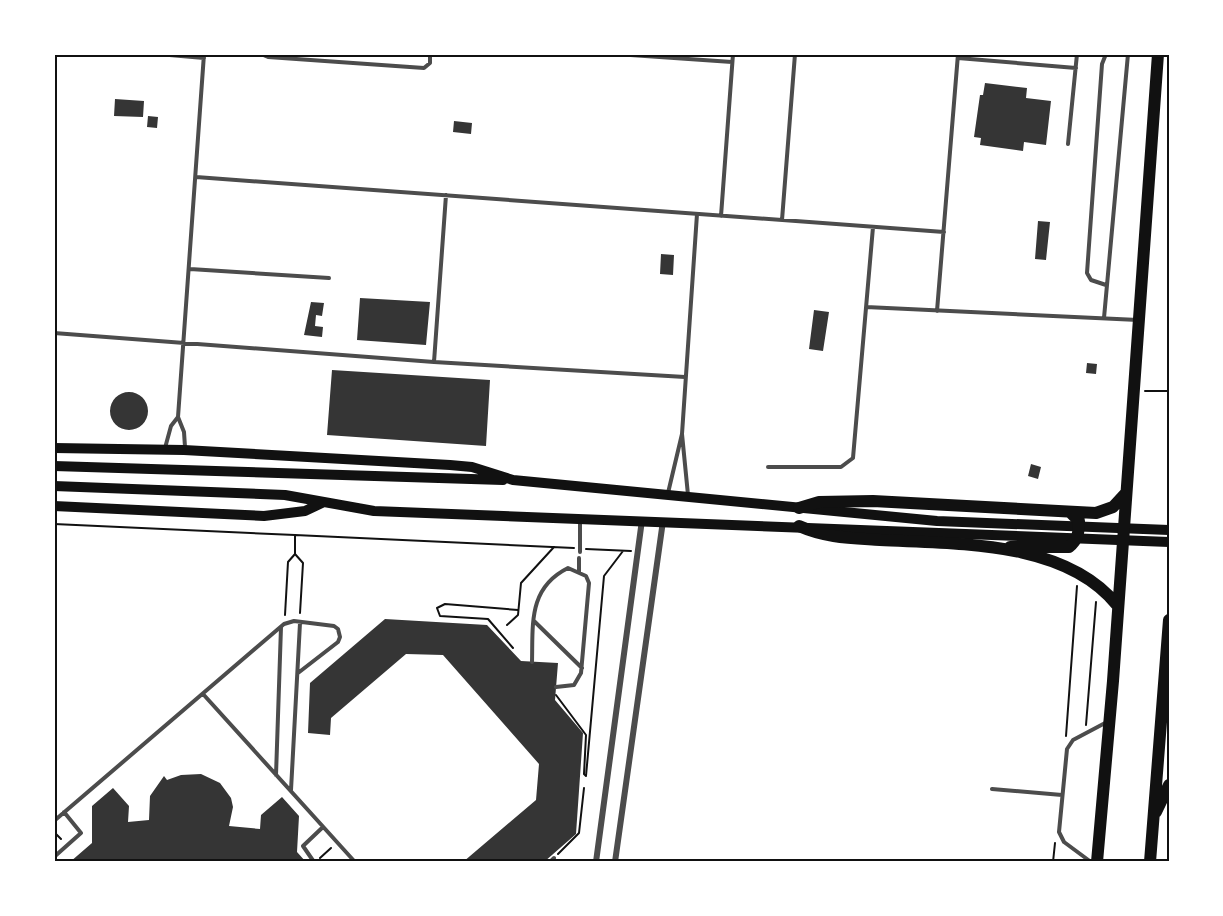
<svg xmlns="http://www.w3.org/2000/svg" width="1223" height="916" font-family="Helvetica,sans-serif">
<rect width="100%" height="100%" fill="#fff"/>
<!-- building -->
<path fill="#353535" d="M985 83 1027 88 1026 98 1051 101 1046 145 1024 142 1023 151 980 145 981 138 974 137 980 95H983Z
M115 99 144 101 143 117 114 116Z
M148 116 158 117 157 128 147 127Z
M454 121 472 123 471 134 453 132Z
M1038 221 1050 222 1046 260 1035 259Z
M661 254 674 255 673 275 660 274Z
M360 298 430 302 426 345 357 340Z
M311 302 324 303 322 316 316 315 315 326 323 327 322 337 304 335Z
M814 310 829 312 823 351 809 349Z
M1087 363 1097 364 1096 374 1086 373Z
M332 370 490 380 486 446 327 435Z
M110 411a19 19 0 1 1 38 0a19 19 0 1 1-38 0Z
M1031 464 1041 467 1038 479 1028 476Z
M385 619 487 625 521 661 558 663 555 700 583 733 576 834 544 862H463L536 800 539 764 443 655 406 654 331 718 330 735 308 733 310 683Z
M201 774 220 783 231 798 233 807 229 826 260 829 261 815 282 797 299 816 297 852 306 862H70L92 843V806L113 788 129 806 128 822 149 820 150 796 164 776 167 780 181 775Z"/>
<g fill="none" stroke-linecap="round" stroke-linejoin="round">
<!-- path -->
<path stroke="#111" stroke-width="2" d="M1145 391H1169
M54 524 295 535V554L288 562 285 615
M295 535 574 548
M586 549 631 551
M295 554 303 563 300 613
M507 625 518 615 521 583 554 547
M513 648 488 619 440 616 437 608 445 604 518 610
M556 695 586 735 584 774 586 776 604 576 623 551
M1086 725 1096 602
M1066 736 1077 586
M54 832 61 839
M558 854 579 833 584 788
M320 858 331 848
M1053 862 1055 843"/>
<!-- service -->
<path stroke="#4c4c4c" stroke-width="4" d="M158 54 204 58
M261 54 268 57 424 68 430 63V54
M616 54 732 62
M1106 54 1102 64 1087 273 1091 280 1106 285
M958 58 1076 68
M1068 144 1077 54
M196 177 944 232
M721 216 733 54
M782 220 795 54
M190 269 329 278
M866 307 1138 320
M937 311 958 54
M1104 318 1128 54
M54 333 434 362 685 377
M434 362 446 195
M682 434 688 495
M185 447 184 432 178 417 204 54
M165 448 171 426 178 417
M768 467H841L853 458 873 227
M668 493 682 434 697 214
M580 552V519
M579 572V558
M534 621 582 668
M532 662C533 624 528 588 568 568L586 576 589 583 581 673 574 685 556 687
M203 694 355 862
M276 775 281 627
M992 789 1062 795
M291 790 300 623
M54 821 284 624 294 621 334 626 338 629 340 637 338 642 298 673
M54 857 81 833 64 812
M314 862 303 846 323 827
M550 862 554 858
M1091 862 1064 842 1059 832 1067 749 1073 740 1107 722"/>
<!-- minor -->
<path stroke="#4c4c4c" stroke-width="6" d="M596 862 642 520
M615 862 663 521"/>
<!-- secondary -->
<path stroke="#111" stroke-width="10" d="M54 448 184 450 450 465 472 467 513 480 937 521 1169 530
M54 466 503 480
M54 486 285 495 374 511 1169 542
M54 506 264 516 305 511 324 502"/>
<!-- trunk -->
<path stroke="#111" stroke-width="12" d="M799 508 819 502 873 501 1096 513 1113 507 1125 494
M799 526C826 538 852 538 880 540 956 544 1065 540 1117 605
M1010 547H1069C1078 540 1079 532 1079 521L1070 512
M1156 812 1169 785
M1097 862 1113 681 1158 54
M1150 862 1169 620"/>
</g>
<!-- border -->
<rect width="1223" height="916" fill="none" stroke="#ffffff" stroke-width="111"/>
<rect x="56" y="56" width="1112" height="804" fill="none" stroke="#111" stroke-width="2"/>
</svg>
